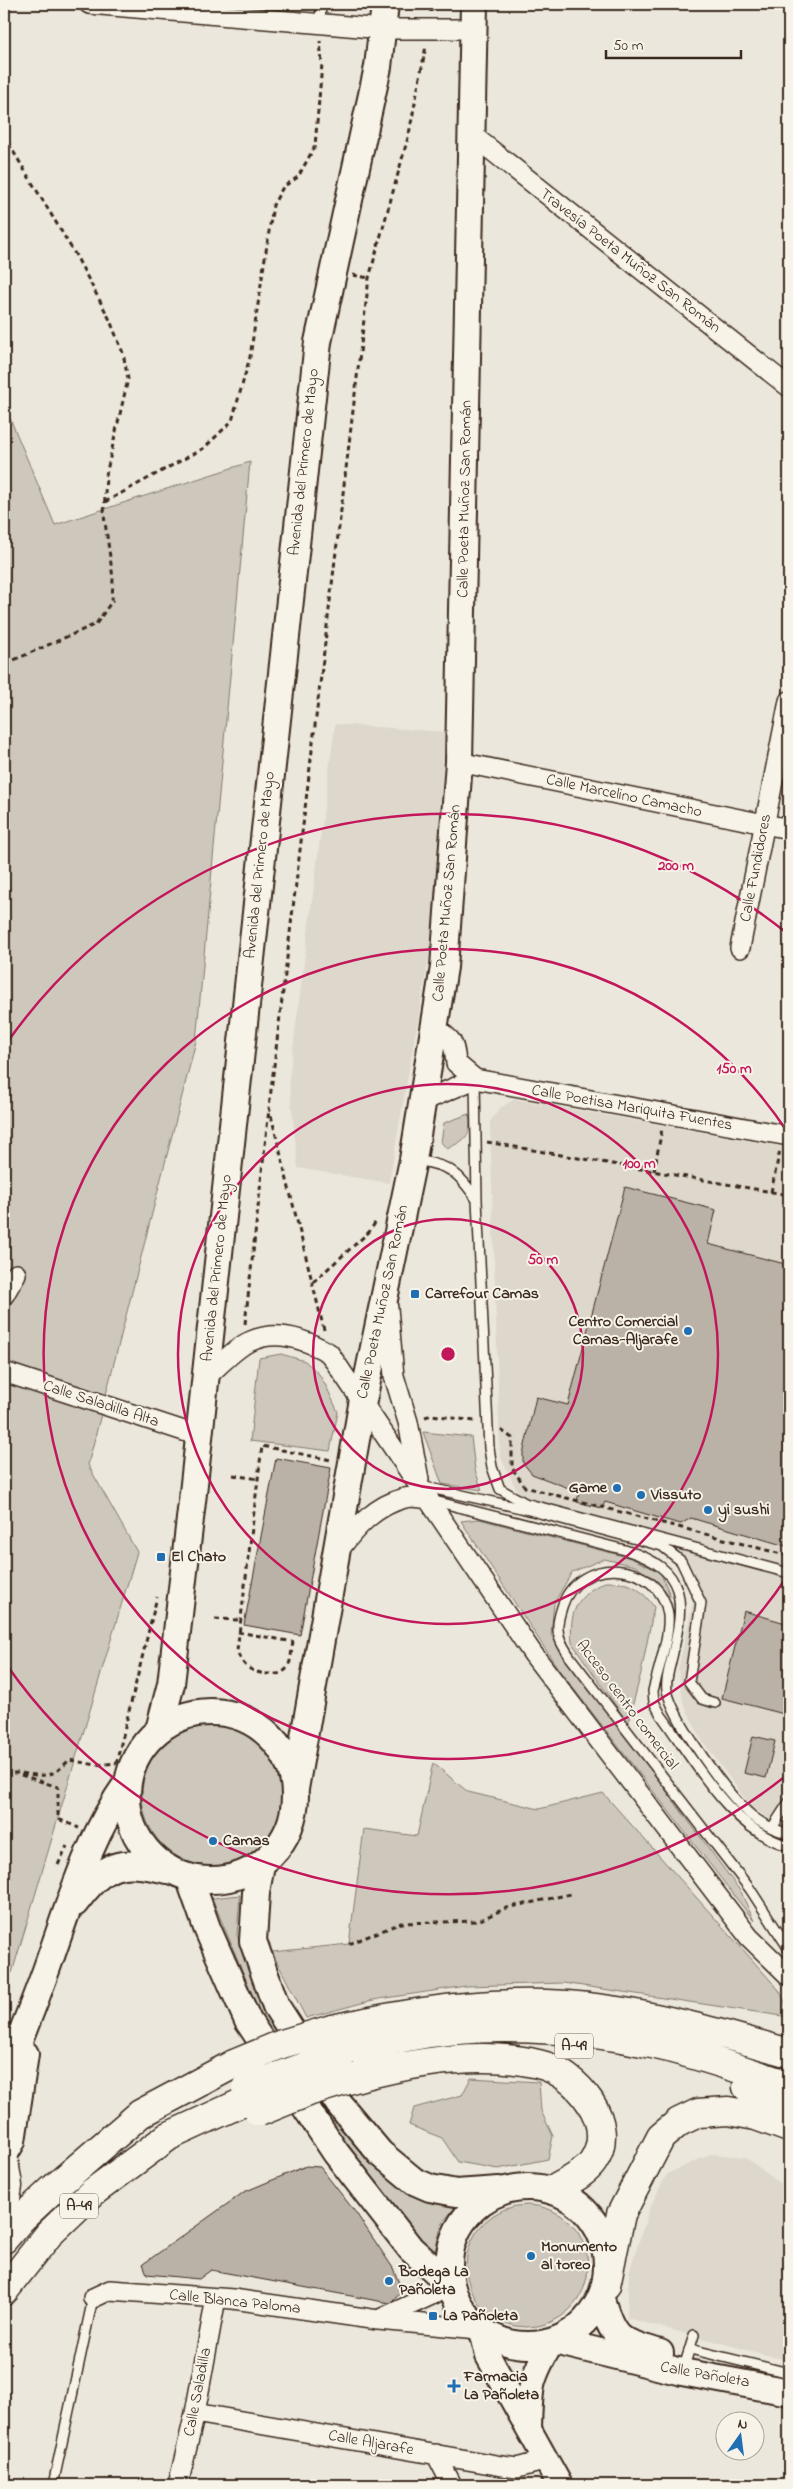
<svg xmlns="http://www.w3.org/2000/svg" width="793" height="2489" font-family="'Indie Flower',sans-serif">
<rect width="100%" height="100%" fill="#ece7dc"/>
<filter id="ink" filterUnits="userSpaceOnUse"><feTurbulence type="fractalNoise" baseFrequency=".02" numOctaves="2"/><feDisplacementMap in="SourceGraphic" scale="10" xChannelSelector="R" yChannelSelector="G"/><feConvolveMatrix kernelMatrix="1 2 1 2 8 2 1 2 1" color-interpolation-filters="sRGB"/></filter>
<g filter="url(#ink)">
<!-- built -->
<path fill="#ddd7cc" d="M335 724 445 732 434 929 389 1183 298 1168 289 1079Z
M515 1099 789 1148V1829L778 1824 751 1807 701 1739 683 1702 678 1669 693 1603 672 1541 519 1495 500 1456 490 1122 500 1108Z
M711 2154 745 2157 789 2190V2361L627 2318 629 2272 650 2207 667 2174Z"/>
<!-- green -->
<path fill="#cec8bc" stroke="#84796d" d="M4 404 55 525 250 462 196 1041 88 1465 137 1552 12 1973 4 1975Z
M469 1114C472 1137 466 1139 447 1149L441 1142 444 1123Z
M281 1354 305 1361 319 1374 327 1388 338 1412 330 1451 250 1441 259 1358Z
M423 1432 471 1437 475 1470 482 1490 442 1484Z
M479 1519 631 1558 660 1572 671 1597 653 1579 635 1566 604 1559 572 1572 554 1603 551 1635 741 1892 754 1921 559 1670 461 1521Z
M605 1582C630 1582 639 1586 654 1607L641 1673 628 1723 572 1643C569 1613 576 1595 605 1582Z
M142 1795a71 71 0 1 1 142 0a71 71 0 1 1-142 0Z
M433 1763 468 1792 539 1809 603 1793 779 1990 789 2010V2017L563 1983 466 1986 373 2000 306 2018 272 1952 349 1944 364 1829 417 1836Z
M240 1895 237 1935 270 2019 335 2118 372 2164 409 2195 458 2204 442 2223 434 2255 324 2114 264 2023 212 1898Z
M471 2078 539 2082 541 2111 553 2136 548 2159 498 2169 458 2162 442 2138 409 2125 414 2108 462 2095Z
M466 2266a61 61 0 1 1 122 0a61 61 0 1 1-122 0Z"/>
<!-- building -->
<path fill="#bab2a7" stroke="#3b2a1e" d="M625 1187 716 1210 708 1244 789 1265V1547L691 1518 681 1524 673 1522 605 1502 602 1508 577 1502 579 1492 532 1474 523 1463V1454L536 1397 568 1405Z
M276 1458 331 1468 300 1635 244 1625Z
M744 1611 789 1624V1692L784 1714 722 1698Z
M753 1736 775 1741 766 1778 744 1773Z
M306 2166 320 2167 356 2213 393 2268 402 2291 393 2301 389 2303 211 2270 199 2279 147 2274 143 2264 244 2192Z"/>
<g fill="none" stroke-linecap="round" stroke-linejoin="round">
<defs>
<path id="service" d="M320 23 321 4
M475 1079 477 1200 489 1448 492 1467 500 1489 525 1503 789 1573
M416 1160C451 1166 457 1171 477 1200
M421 1486 521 1508 662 1546 681 1561 701 1603 689 1682 702 1699 715 1703
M431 1500 625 1550C688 1569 685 1601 672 1657 670 1666 665 1681 667 1690 673 1720 728 1796 752 1816 763 1825 776 1830 789 1834
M772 1828 789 1802
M789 1846C732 1832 694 1760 661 1715L654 1702 653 1691C658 1670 670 1636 668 1615 661 1560 578 1554 562 1607 560 1614 557 1622 558 1629 558 1640 565 1649 570 1657L750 1889 789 1949
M690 2349 789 2373
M683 2370 694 2335
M53 2485 93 2298"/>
<path id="minor" d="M89 4 383 29H473
M471 134 789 387
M459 762 789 829
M740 948 789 701
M435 1028C453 1040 454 1042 456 1063L475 1079 789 1136
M423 1101 475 1079
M4 1295 16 1274
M388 1308 394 1376 408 1422 419 1479
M4 1372 199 1436
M205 1378C218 1367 237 1346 251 1341 277 1329 305 1339 329 1353L533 1654 749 1937 789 1976
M339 1550C356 1527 376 1505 405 1498 412 1496 421 1498 429 1499
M93 2298 110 2290 233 2299 378 2320 479 2329
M380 2319 451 2286
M195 2413 502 2466 517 2468 547 2460
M436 2454 452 2485
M178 2485 195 2413 216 2298"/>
<path id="tertiary" d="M482 2331 488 2356 560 2485
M529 2429C530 2386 530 2379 552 2342"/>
<path id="secondary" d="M127 1796a84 84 0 1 1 168 0a84 84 0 1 1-168 0Z
M159 1730 171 1684 193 1493 318 342 378 67 385 4
M295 1789 362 1405 413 1160 444 967 459 762 474 4
M261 1864 256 1893 253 1941 276 2006 339 2104 380 2153 414 2181 430 2188 456 2193 499 2190
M189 1877 207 1928 248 2021 336 2153 411 2249 450 2284
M75 1903C106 1862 119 1859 167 1870
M4 2080C19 2039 36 2000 50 1959 72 1897 90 1835 128 1782
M4 2155 12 2141 25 2054
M449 2266a79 79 0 1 1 158 0a79 79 0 1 1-158 0Z
M601 2299C614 2342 619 2340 660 2353
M555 2341 682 2372 789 2392"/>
<path id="motorway" d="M332 2029C422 2009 513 1996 604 2009 665 2017 730 2036 789 2053
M345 2052C366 2047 386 2041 407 2037 481 2022 578 2027 652 2044 698 2054 744 2071 789 2085
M358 2077C414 2062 481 2050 538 2064 576 2072 619 2123 593 2162 585 2174 565 2183 553 2190
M747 2087 789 2107
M4 2161 8 2186 4 2211
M4 2239 22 2218 54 2188 140 2114 234 2064
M606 2285 621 2214 661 2137 679 2122 698 2113 728 2111 756 2116 789 2128
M4 2291 49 2234 93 2192 169 2136 252 2098"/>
</defs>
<!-- service casing -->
<use href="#service" stroke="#3b2a1e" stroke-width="12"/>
<!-- minor casing -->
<use href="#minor" stroke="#3b2a1e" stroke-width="22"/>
<!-- tertiary casing -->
<use href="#tertiary" stroke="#3b2a1e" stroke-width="28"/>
<!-- secondary casing -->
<use href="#secondary" stroke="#3b2a1e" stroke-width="30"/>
<!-- motorway casing -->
<use href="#motorway" stroke="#3b2a1e" stroke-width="31"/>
<!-- path -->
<path stroke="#3b2a1e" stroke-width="3" stroke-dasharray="5 4" stroke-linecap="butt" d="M431 12V4
M4 136 75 254 109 318 123 353 128 379 106 475 104 515 113 578 112 601 96 624 14 660 4 667
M353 275 369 278
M105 502 204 448 232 421 250 357 273 205 283 187 298 177 315 146 322 64 320 41
M487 1142 789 1195
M654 1171 662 1129
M771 1192 780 1150
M313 1282 369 1232 377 1220
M245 1324 269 1109
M324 1330 269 1107 369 278 409 134 426 46
M425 1417 432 1415 475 1421
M501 1430 512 1438V1468L525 1487 789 1556
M233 1475 258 1479
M215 1619 240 1620
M238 1632 294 1642
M293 1642C291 1650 292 1666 284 1671 281 1674 276 1674 273 1674 255 1674 243 1669 237 1651L262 1446 331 1460
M116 1764 157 1597
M4 1774C34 1769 45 1787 69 1760L96 1765 117 1763
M21 1775 58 1787V1819L79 1828
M58 1865 67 1846
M349 1944 401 1923 478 1921 506 1908 571 1894"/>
<!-- service -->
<use href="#service" stroke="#f7f3e8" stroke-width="9"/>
<!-- minor -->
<use href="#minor" stroke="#f7f3e8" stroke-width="19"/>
<!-- tertiary -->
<use href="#tertiary" stroke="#f7f3e8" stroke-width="24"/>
<!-- secondary -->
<use href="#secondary" stroke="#f7f3e8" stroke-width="26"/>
<!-- motorway -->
<use href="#motorway" stroke="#f7f3e8" stroke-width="28"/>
<defs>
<path id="motorway-bridge" d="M234 2064 282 2044 332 2029
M246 2088 345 2052
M259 2112 311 2091 358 2077"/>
</defs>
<!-- motorway-bridge casing -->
<use href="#motorway-bridge" stroke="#3b2a1e" stroke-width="31" stroke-linecap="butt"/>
<!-- motorway-bridge -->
<use href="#motorway-bridge" stroke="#f7f3e8" stroke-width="28"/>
</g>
</g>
<!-- distance rings -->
<g fill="none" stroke="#c2185b" stroke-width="2.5">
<circle cx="448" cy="1354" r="135"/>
<circle cx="448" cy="1354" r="270"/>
<path d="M788 1575A405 405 0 1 1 788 1133"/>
<path d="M788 1774A540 540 0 0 1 6 1664M6 1044A540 540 0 0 1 788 934"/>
</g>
<!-- markers -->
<g fill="#1f6fb2" stroke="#f7f3e8" stroke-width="2">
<rect x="410" y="1289" width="10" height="10" rx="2.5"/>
<circle cx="688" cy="1331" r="5"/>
<circle cx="617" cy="1488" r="5"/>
<circle cx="641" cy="1495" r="5"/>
<circle cx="708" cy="1510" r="5"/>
<rect x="156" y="1552" width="10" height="10" rx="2.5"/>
<circle cx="213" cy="1841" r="5"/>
<circle cx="531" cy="2256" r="5"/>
<circle cx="389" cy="2281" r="5"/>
<rect x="428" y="2311" width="10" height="10" rx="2.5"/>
<path d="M451.5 2378.5h5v5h5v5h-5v5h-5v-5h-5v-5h5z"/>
</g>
<g text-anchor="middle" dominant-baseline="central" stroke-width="4" stroke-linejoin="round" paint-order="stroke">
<!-- shield labels -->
<g fill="#f7f3e8" stroke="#73665b" stroke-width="1">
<rect x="555" y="2033.5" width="38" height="25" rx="4"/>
<rect x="60" y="2193.5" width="38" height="25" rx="4"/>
</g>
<g font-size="15" font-weight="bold" fill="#3b2a1e">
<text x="574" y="2046">A-49</text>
<text x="79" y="2206">A-49</text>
</g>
<!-- street labels -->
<g font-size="16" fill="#3b2a1e" stroke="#f7f3e8">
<text transform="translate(630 261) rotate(38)">Travesía Poeta Muñoz San Román</text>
<text transform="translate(304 462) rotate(-84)">Avenida del Primero de Mayo</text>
<text transform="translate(465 499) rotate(-89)">Calle Poeta Muñoz San Román</text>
<text transform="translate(624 796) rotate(12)">Calle Marcelino Camacho</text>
<text transform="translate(260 865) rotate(-84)">Avenida del Primero de Mayo</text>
<text transform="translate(756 868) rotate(-79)">Calle Fundidores</text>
<text transform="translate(447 903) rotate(-85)">Calle Poeta Muñoz San Román</text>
<text transform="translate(632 1108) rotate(10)">Calle Poetisa Mariquita Fuentes</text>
<text transform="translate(217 1268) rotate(-84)">Avenida del Primero de Mayo</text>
<text transform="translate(383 1302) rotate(-78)">Calle Poeta Muñoz San Román</text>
<text transform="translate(101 1404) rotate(18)">Calle Saladilla Alta</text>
<text transform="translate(627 1705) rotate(53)">Acceso centro comercial</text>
<text transform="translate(235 2302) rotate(6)">Calle Blanca Paloma</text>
<text transform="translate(705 2375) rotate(10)">Calle Pañoleta</text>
<text transform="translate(198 2392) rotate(-79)">Calle Saladilla</text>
<text transform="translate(371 2443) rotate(10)">Calle Aljarafe</text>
</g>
<!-- poi labels -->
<g font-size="16" font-weight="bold" fill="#3b2a1e" stroke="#f7f3e8" text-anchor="start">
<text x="425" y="1294">Carrefour Camas</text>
<text x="678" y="1322" text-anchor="end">Centro Comercial<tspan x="678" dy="18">Camas-Aljarafe</tspan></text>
<text x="607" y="1488" text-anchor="end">Game</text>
<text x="651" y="1495">Vissuto</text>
<text x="718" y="1510">yi sushi</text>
<text x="171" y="1557">El Chato</text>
<text x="223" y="1841">Camas</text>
<text x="541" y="2247">Monumento<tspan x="541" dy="18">al toreo</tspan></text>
<text x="399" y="2272">Bodega La<tspan x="399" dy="18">Pañoleta</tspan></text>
<text x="443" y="2316">La Pañoleta</text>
<text x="464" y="2377">Farmacia<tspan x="464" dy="18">La Pañoleta</tspan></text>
</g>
</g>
<circle cx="448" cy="1354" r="8" fill="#c2185b" stroke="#f7f3e8" stroke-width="2.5"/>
<g font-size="15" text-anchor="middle" font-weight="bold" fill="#c2185b" stroke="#f7f3e8" stroke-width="4" stroke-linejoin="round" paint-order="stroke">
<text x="676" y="870">200 m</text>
<text x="734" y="1073">150 m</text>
<text x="639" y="1168">100 m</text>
<text x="543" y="1264">50 m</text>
</g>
<!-- margin -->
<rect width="793" height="2489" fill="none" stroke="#f7f3e8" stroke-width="20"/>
<rect x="10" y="10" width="773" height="2469" fill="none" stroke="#3b2a1e" stroke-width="2" filter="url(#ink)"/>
<!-- north arrow -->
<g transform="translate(740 2436) rotate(14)"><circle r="24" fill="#f7f3e8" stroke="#aca397"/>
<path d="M0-4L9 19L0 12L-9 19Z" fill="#1f6fb2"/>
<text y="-8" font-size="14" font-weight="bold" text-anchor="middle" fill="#3b2a1e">N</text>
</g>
<!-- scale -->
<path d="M606 50v8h135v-8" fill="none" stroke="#3b2a1e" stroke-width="2.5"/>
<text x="613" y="50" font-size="15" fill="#3b2a1e" stroke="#f7f3e8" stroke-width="4" paint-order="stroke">50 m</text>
</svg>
